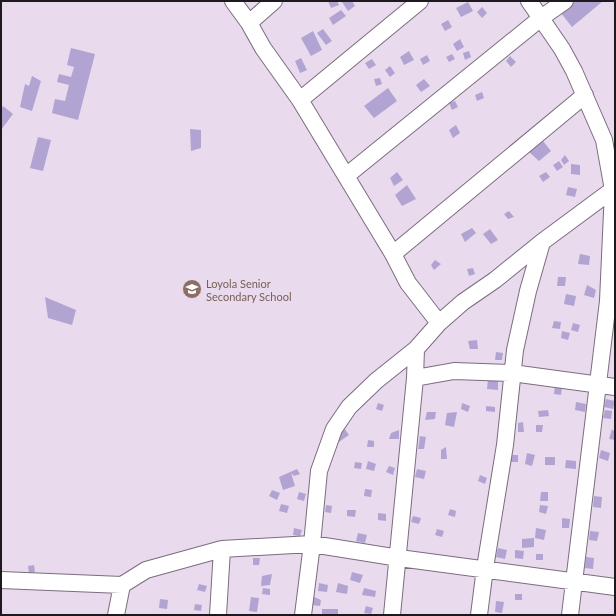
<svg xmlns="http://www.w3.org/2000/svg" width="616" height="616" font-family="Lato,sans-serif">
<rect width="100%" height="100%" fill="#e9daed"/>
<!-- building -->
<path fill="#b2a4d2" d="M328 1H337L339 5 331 8Z
M344 1H352L355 6 348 11 342 2Z
M576 1H603L572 27 561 13Z
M468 2 473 11 461 17 456 8Z
M482 7 487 13 482 18 477 12Z
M341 10 346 16 333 25 329 18Z
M448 20 452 27 445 31 441 24Z
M323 29 332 41 326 45 317 33Z
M313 31 322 50 311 56 301 38Z
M460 39 464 47 457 51 453 44Z
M71 48 95 54 78 120 52 113 55 99 65 101 69 85 57 82 59 74 71 77 74 67 67 65Z
M409 51 414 60 404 65 400 57Z
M469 51 471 57 465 60 463 53Z
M452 54 455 59 449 62 446 57Z
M427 55 430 61 423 65 420 59Z
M510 56 516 62 511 67 506 61Z
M301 58 307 70 300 73 295 61Z
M372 59 376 65 369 69 365 63Z
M390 66 395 73 390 77 385 70Z
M32 76 41 81 32 111 20 107 25 84 29 86Z
M380 78 382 84 376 86 374 79Z
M424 79 430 86 421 92 416 85Z
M388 88 397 101 374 118 364 106Z
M482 92 484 98 477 101 475 95Z
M455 101 458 107 452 110 449 103Z
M3 106 13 114 1 130V109Z
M456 125 460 133 453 138 449 130Z
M190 129 201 130V148L191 151Z
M38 137 51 140 43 171 30 168Z
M543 141 551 151 539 161 527 150Z
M565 155 569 161 564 165 561 160Z
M559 161 563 167 557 171 553 165Z
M571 164 580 165V175L571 174Z
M397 172 403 180 394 186 390 178Z
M546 172 550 177 543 182 539 176Z
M407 185 416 199 402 206 395 195Z
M568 187 577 189 575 197 566 195Z
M509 211 514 217 508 219 504 214Z
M472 228 476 233 465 242 461 234Z
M490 229 498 240 491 244 483 234Z
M580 254 590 256 589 265 578 264Z
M435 260 441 264 434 270 431 265Z
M473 268 475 274 469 276 467 269Z
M558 277H566L565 286H557Z
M587 285 596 290 594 298 584 295Z
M566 294 576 296 574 306 564 304Z
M45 297 76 310 72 325 48 318Z
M554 321 561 322 560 329 552 328Z
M573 323 580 325 578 332 571 330Z
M562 331 570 333 568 340 561 338Z
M477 340 478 349H470L468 341Z
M496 352 503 353 502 360H495Z
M488 379 498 380V390L487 389Z
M555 385 562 387 561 395 554 394Z
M606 399 615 401 613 409 604 407Z
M576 402 586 404 585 412 575 410Z
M378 403 384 405 382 411 376 409Z
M462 403 470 406 468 412 461 409Z
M486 406 495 407V412L486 411Z
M548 410 549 416 539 417 538 411Z
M605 410 612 411 611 419 603 418Z
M427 412H436L435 419 425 420Z
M457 412 454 427 445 425 447 413Z
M523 422 524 432H518V423Z
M536 425H543L542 432H536Z
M344 428 349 435 336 444 338 433Z
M612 429 615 432V440L609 439Z
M399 430V439H389L391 433Z
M420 436 426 437 424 449H418Z
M368 440 374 441V447H367Z
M446 447 447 459H441V450Z
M601 450 610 453 608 461 599 458Z
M527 453 535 455 532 466 525 464Z
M510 455H518V462H511Z
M545 457H555V465H545Z
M566 460 576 461V469L565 468Z
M368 461 376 464 374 471 366 469Z
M355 462 362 463 361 469 354 468Z
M389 466 395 468 393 475 386 472Z
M297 469 300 474 294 476 291 473 295 486 283 490 279 477Z
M417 469 426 471 424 479 415 477Z
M480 475 487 478 485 484 478 481Z
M365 489 372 490 371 497 364 496Z
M272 490 280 493 277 500 269 496Z
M299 492 306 494 304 501 297 499Z
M541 492H548V501H540Z
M594 496 602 497 601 508 593 507Z
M281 504 289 506 287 513 279 511Z
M326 505 332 506 331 513 325 512Z
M540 505 548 506 546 514 539 512Z
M450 509 456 511 455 517 448 515Z
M347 510H356L355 517 347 516Z
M378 513 386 514V521L378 520Z
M413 516 421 518 419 524 411 522Z
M562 518 570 519 569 528H562Z
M294 528 302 530 300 536 293 535Z
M536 528 546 530 544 540 535 538Z
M437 529 444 531 442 537 435 535Z
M590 531 599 532 597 541 589 540Z
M358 533 367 535 365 543 356 541Z
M534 538V547L522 548V539Z
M498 548 507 550 505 559 496 557Z
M515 550 524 551 523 559 515 558Z
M536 554H543V560H536Z
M586 557 594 558 593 569 585 568Z
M253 558H260L259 565H253Z
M34 565 35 572 29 573 28 566Z
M352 572 363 575 360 583 350 580Z
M272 574 270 585 261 586 262 576Z
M319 583 328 585 327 592 318 591Z
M338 583 348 586 347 594 336 592Z
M199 584 207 586 205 592 197 590Z
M263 588 270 589V595L262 594Z
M364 588 376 591 375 597 362 595Z
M515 594H522V600H515Z
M312 596 321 600 320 606 311 605Z
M251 597 259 598 257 612 249 611Z
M160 599 168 600 167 609 159 608Z
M496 601 504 602 502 613 495 612Z
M195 604 202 605 201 611 194 610Z
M366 606 373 608 371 614 364 613Z
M322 609H338V615H322Z"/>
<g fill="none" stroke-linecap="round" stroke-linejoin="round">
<defs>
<path id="minor" d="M233 1 249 23 263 48 300 100 393 254 408 283 439 323 463 302 495 280 542 242 615 188
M529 1 562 49 574 71 604 140 613 190 608 301 570 615
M249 23 274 1
M300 100 420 1
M346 176 541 18 565 1
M393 254 585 95
M415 378 454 371 512 373 615 387
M1 580 122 585
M116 615 122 585 146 570 222 549
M218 615 222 549 312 544 399 558 615 587
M303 615 312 544 319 471 334 429 349 407 376 381 416 349 439 323
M392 615 415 378 416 349
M479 615 485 568 505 445 515 350 528 291 542 242"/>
</defs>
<!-- minor casing -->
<use href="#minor" stroke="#7b6d7e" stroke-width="18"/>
<!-- minor -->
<use href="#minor" stroke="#fff" stroke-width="16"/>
</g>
<!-- icons -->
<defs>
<symbol id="school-disc" viewBox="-11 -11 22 22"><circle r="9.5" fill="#8d6e63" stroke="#e9daed"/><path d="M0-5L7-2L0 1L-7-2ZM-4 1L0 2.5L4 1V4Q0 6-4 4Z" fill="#fff"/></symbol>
</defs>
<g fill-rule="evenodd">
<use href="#school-disc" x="181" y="278" width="22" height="22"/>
</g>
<g text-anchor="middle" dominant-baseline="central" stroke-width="3" stroke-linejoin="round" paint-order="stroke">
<!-- education labels -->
<g font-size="11" fill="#785e54" stroke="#e9daed" text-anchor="start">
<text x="206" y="283">Loyola Senior<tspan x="206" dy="13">Secondary School</tspan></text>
</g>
</g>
<!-- border -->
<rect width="616" height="616" fill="none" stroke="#1e181f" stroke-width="4"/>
</svg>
